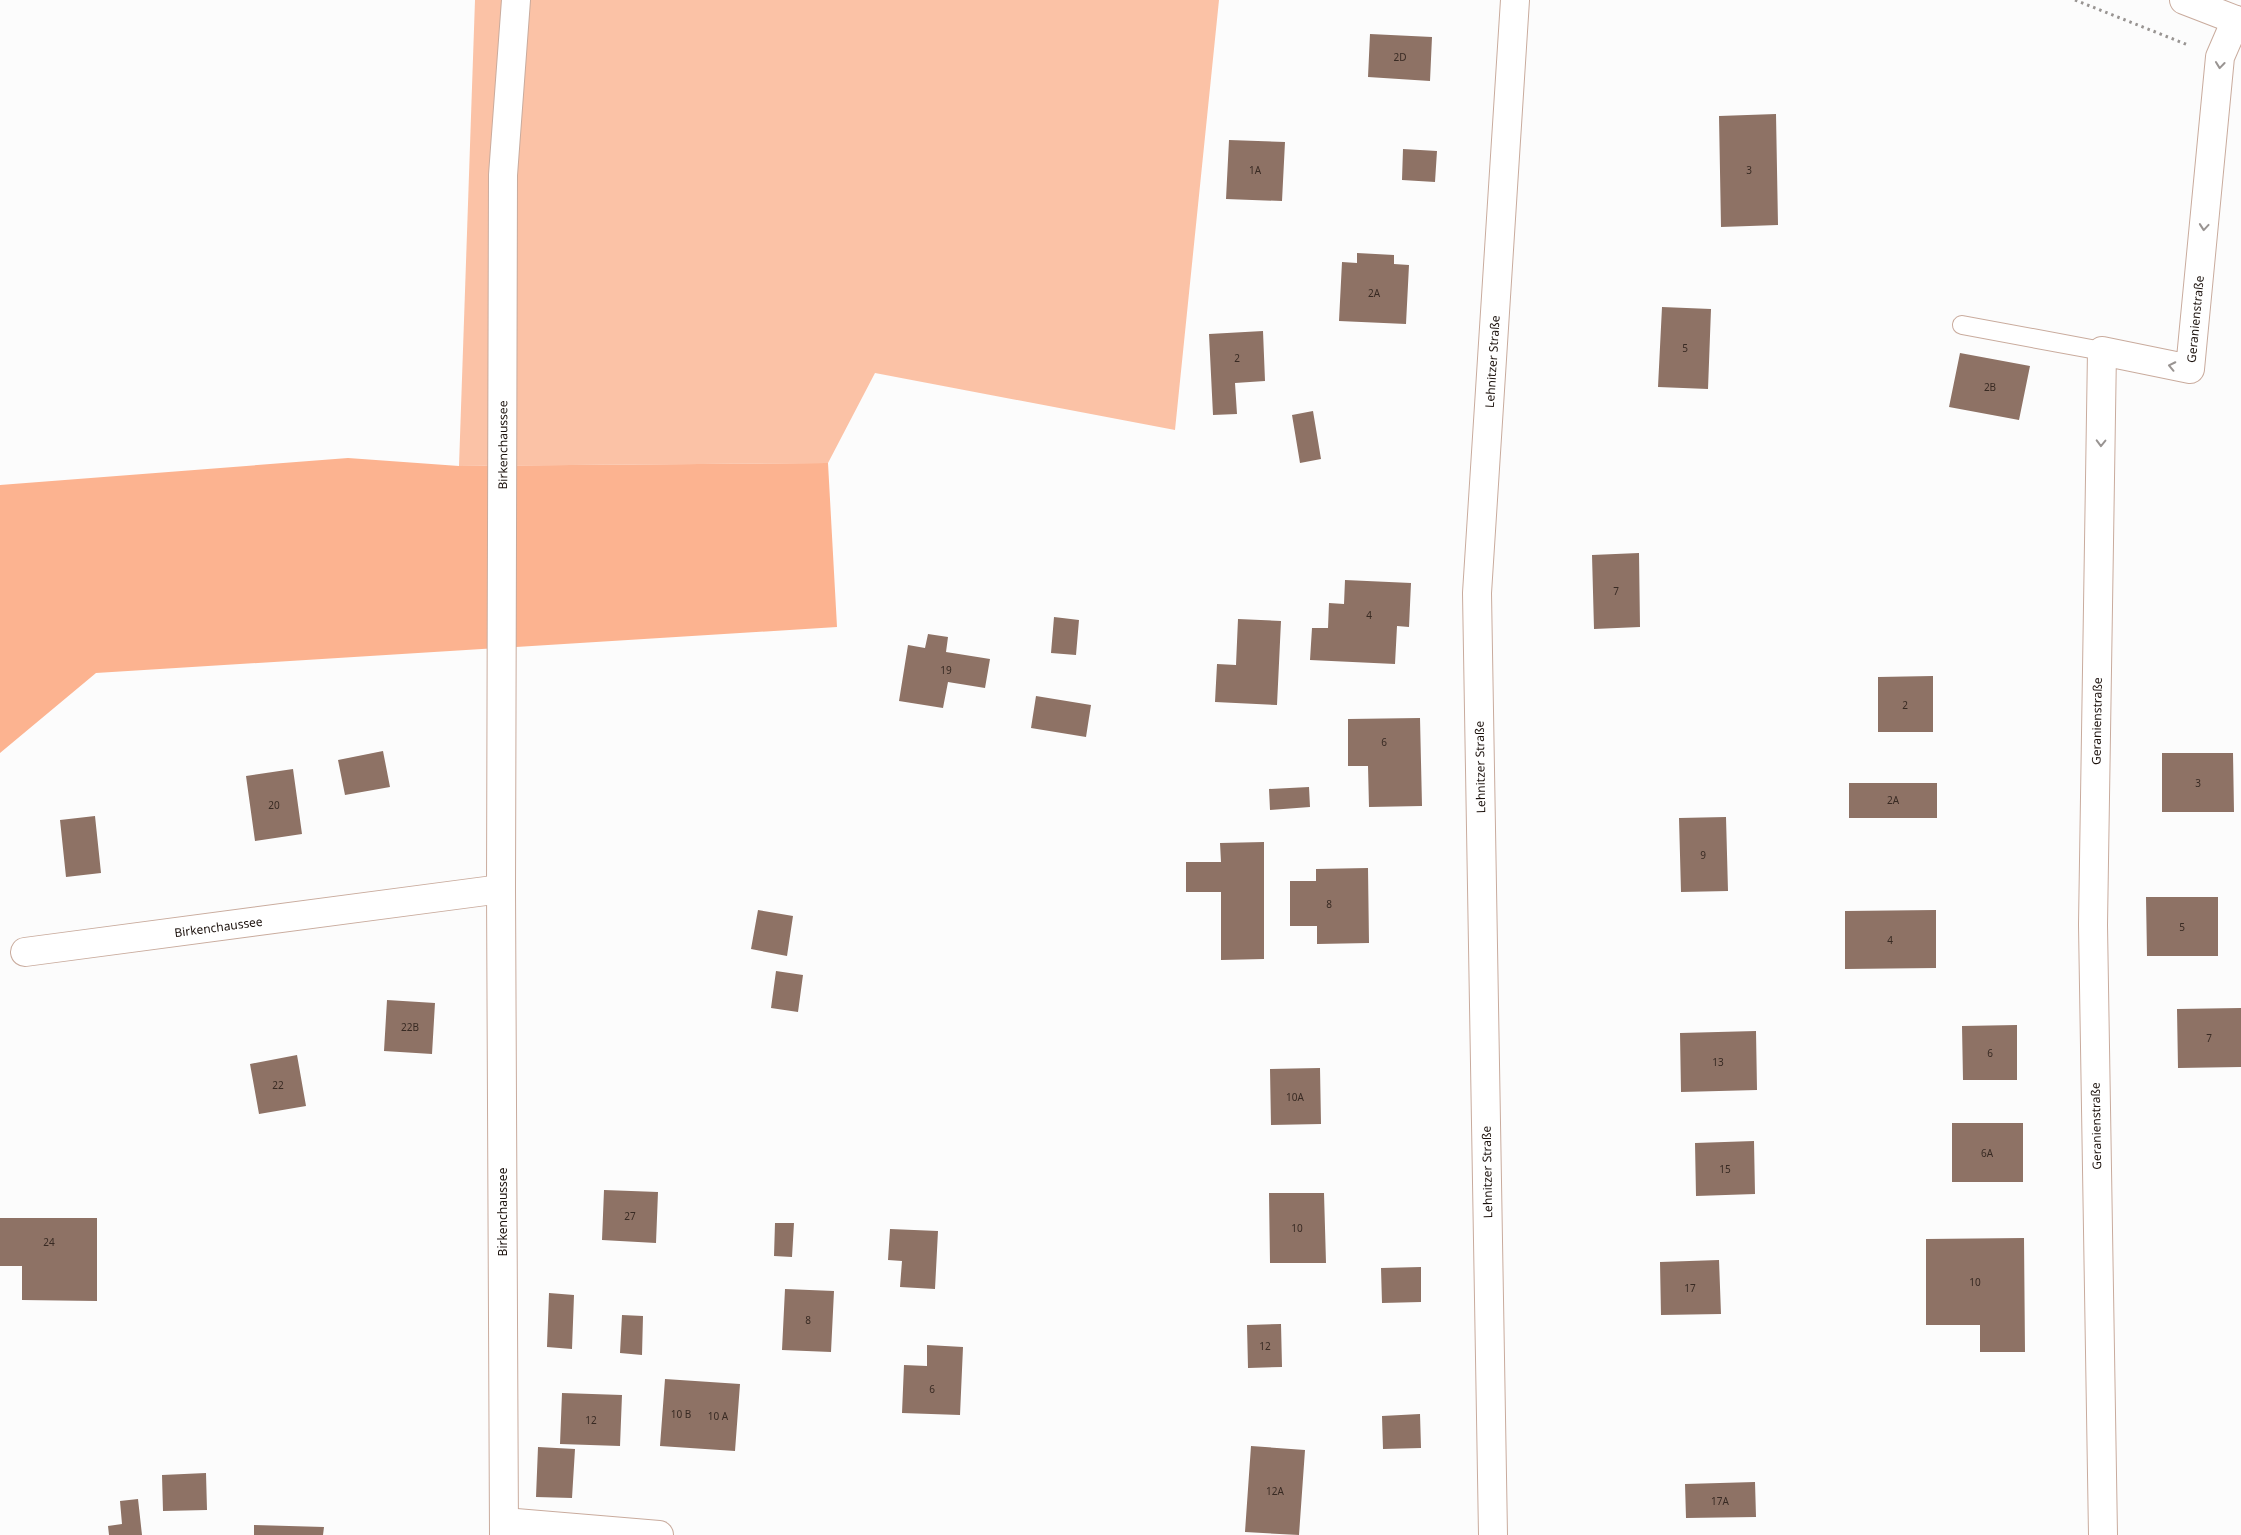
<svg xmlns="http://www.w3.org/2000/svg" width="2241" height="1535" font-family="'Noto Sans',sans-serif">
<rect width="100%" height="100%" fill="#fcfcfc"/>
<!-- green -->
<path fill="#fbc2a6" d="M475 0H1219L1175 430 875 373 828 463 459 466Z"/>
<!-- forest -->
<path fill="#fcb390" d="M348 458 459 466 828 463 837 627 96 673 0 753V485Z"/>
<!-- building -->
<path fill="#8e7265" d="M1370 34 1432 37 1430 81 1368 77Z
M1776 114 1778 225 1721 227 1719 116Z
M1229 140 1285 142 1282 201 1226 199Z
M1403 149 1437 151 1435 182 1402 180Z
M1357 253 1394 255V264L1409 265 1406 324 1339 321 1342 262 1357 263Z
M1662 307 1711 309 1708 389 1658 387Z
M1263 331 1265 381 1235 383 1237 414 1213 415 1209 334Z
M1960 353 2030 366 2019 420 1949 407Z
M1313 411 1321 459 1300 463 1292 415Z
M1639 553 1640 627 1594 629 1592 555Z
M1345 580 1411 583 1409 627 1397 626 1395 664 1310 660 1312 628H1328L1329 603 1344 604Z
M1054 617 1079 620 1076 655 1051 653Z
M1238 619 1281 621 1277 705 1215 702 1217 664 1236 665Z
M928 634 948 637 946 652 990 659 985 688 948 682 943 708 899 701 908 645 925 648Z
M1933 676V732H1878V677Z
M1036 696 1091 705 1086 737 1031 728Z
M1420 718 1422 806 1369 807 1368 766H1348V719Z
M383 751 390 787 345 795 338 760Z
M2162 753H2233L2234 812H2162Z
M293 769 302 834 255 841 246 776Z
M1849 783H1937V818H1849Z
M1309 787 1310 807 1270 810 1269 789Z
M95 816 101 873 66 877 60 820Z
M1726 817 1728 891 1681 892 1679 818Z
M1264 842V959L1221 960V892H1186V862H1221L1220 843Z
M1368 868 1369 943 1317 944V926H1290V881H1316V869Z
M2146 897H2218V956H2147Z
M758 910 793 916 787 956 751 949Z
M1936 910V968L1845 969V911Z
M776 971 803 975 798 1012 771 1008Z
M387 1000 435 1003 432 1054 384 1051Z
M2241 1008V1067L2178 1068 2177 1009Z
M2017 1025V1080H1963L1962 1026Z
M1756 1031 1757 1090 1681 1092 1680 1033Z
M297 1055 306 1106 259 1114 250 1064Z
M1320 1068 1321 1124 1271 1125 1270 1069Z
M1952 1123H2023V1182H1952Z
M1754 1141 1755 1194 1696 1196 1695 1143Z
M604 1190 658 1192 656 1243 602 1240Z
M1269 1193H1324L1326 1263H1270Z
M0 1218H97V1301L22 1300V1266H0Z
M775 1223H794L792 1257 774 1256Z
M890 1229 938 1231 935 1289 900 1287 902 1261 888 1260Z
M2024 1238 2025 1352H1980V1325H1926V1239Z
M1719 1260 1721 1314 1661 1315 1660 1262Z
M1421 1267V1302L1382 1303 1381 1268Z
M785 1289 834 1291 831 1352 782 1350Z
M549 1293 574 1295 572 1349 547 1347Z
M622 1315 643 1316 642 1355 620 1353Z
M1281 1324 1282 1367 1248 1368 1247 1325Z
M927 1345 963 1347 960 1415 902 1413 904 1365 927 1366Z
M665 1379 740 1384 735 1451 660 1446Z
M562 1393 622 1395 620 1446 560 1444Z
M1420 1414 1421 1448 1383 1449 1382 1416Z
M1251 1446 1305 1450 1299 1535 1245 1532Z
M538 1447 575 1449 572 1498 536 1497Z
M206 1473 207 1510 163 1511 162 1475Z
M1755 1482 1756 1517 1686 1518 1685 1484Z
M138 1499 142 1535H109L108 1526 122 1524 120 1501Z
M254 1525 324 1527 323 1535H254Z"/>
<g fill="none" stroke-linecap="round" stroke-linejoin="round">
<defs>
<path id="service" d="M1962 325 2102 351"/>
<g id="minor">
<path id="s1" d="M25 952 501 889"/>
<path d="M504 1522 659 1535"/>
<path id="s2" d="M504 1535 501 889 503 175 516 0"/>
<path id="s3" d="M1493 1535 1477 593 1515 0"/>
<path id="s4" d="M2103 1535 2093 925 2102 351 2190 369 2220 57 2236 20"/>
</g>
<path id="primary" d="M2184 0 2241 22"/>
</defs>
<!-- service casing -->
<use href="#service" stroke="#c9ab9d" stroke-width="20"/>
<!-- minor casing -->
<use href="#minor" stroke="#c9ab9d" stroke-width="30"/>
<!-- primary casing -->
<use href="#primary" stroke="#c9ab9d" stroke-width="30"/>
<!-- path -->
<path stroke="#989492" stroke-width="3" stroke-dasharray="2.5 4" stroke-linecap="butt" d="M2075 0 2188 45"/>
<!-- service -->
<use href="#service" stroke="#fff" stroke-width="18"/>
<!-- minor -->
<use href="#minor" stroke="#fff" stroke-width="28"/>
<!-- primary -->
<use href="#primary" stroke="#fff" stroke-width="28"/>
</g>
<!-- one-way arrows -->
<defs><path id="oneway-chevron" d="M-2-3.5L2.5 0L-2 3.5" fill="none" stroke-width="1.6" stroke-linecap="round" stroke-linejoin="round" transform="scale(1.25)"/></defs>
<g stroke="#999492">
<use href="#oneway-chevron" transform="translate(2220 65) rotate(96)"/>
<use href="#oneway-chevron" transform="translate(2204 227) rotate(95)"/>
<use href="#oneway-chevron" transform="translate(2172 366) rotate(-168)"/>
<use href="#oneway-chevron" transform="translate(2101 443) rotate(91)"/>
</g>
<g text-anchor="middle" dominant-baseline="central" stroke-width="4" stroke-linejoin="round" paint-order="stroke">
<!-- number labels -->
<g font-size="10" fill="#382a23">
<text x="1400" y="57">2D</text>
<text x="1255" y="170">1A</text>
<text x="1749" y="170">3</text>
<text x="1374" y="293">2A</text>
<text x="1685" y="348">5</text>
<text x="1237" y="358">2</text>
<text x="1990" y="387">2B</text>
<text x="1616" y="591">7</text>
<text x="1369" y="615">4</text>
<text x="946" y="670">19</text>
<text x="1905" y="705">2</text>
<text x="1384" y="742">6</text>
<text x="2198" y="783">3</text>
<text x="1893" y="800">2A</text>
<text x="274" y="805">20</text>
<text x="1703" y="855">9</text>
<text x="1329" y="904">8</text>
<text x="2182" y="927">5</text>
<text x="1890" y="940">4</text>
<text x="410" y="1027">22B</text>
<text x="2209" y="1038">7</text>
<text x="1990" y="1053">6</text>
<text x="1718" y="1062">13</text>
<text x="278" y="1085">22</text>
<text x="1295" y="1097">10A</text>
<text x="1987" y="1153">6A</text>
<text x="1725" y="1169">15</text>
<text x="630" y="1216">27</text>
<text x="1297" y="1228">10</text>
<text x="49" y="1242">24</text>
<text x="1975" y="1282">10</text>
<text x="1690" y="1288">17</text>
<text x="808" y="1320">8</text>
<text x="1265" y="1346">12</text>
<text x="932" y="1389">6</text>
<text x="681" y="1414">10 B</text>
<text x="718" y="1416">10 A</text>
<text x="591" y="1420">12</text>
<text x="1275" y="1491">12A</text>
<text x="1720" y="1501">17A</text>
</g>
<!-- street labels -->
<g font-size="12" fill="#1c120d" stroke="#fff">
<text stroke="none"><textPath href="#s4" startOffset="1324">Geranienstraße</textPath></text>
<text stroke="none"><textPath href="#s3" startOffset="1174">Lehnitzer Straße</textPath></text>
<text stroke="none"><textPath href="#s2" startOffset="1090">Birkenchaussee</textPath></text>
<text stroke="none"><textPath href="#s4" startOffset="814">Geranienstraße</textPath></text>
<text transform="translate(1480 767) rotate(-91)">Lehnitzer Straße</text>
<text stroke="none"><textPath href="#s1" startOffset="195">Birkenchaussee</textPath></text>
<text transform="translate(2096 1126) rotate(-91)">Geranienstraße</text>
<text transform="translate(1487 1172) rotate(-91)">Lehnitzer Straße</text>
<text transform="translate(502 1212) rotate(-90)">Birkenchaussee</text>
</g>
</g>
</svg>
